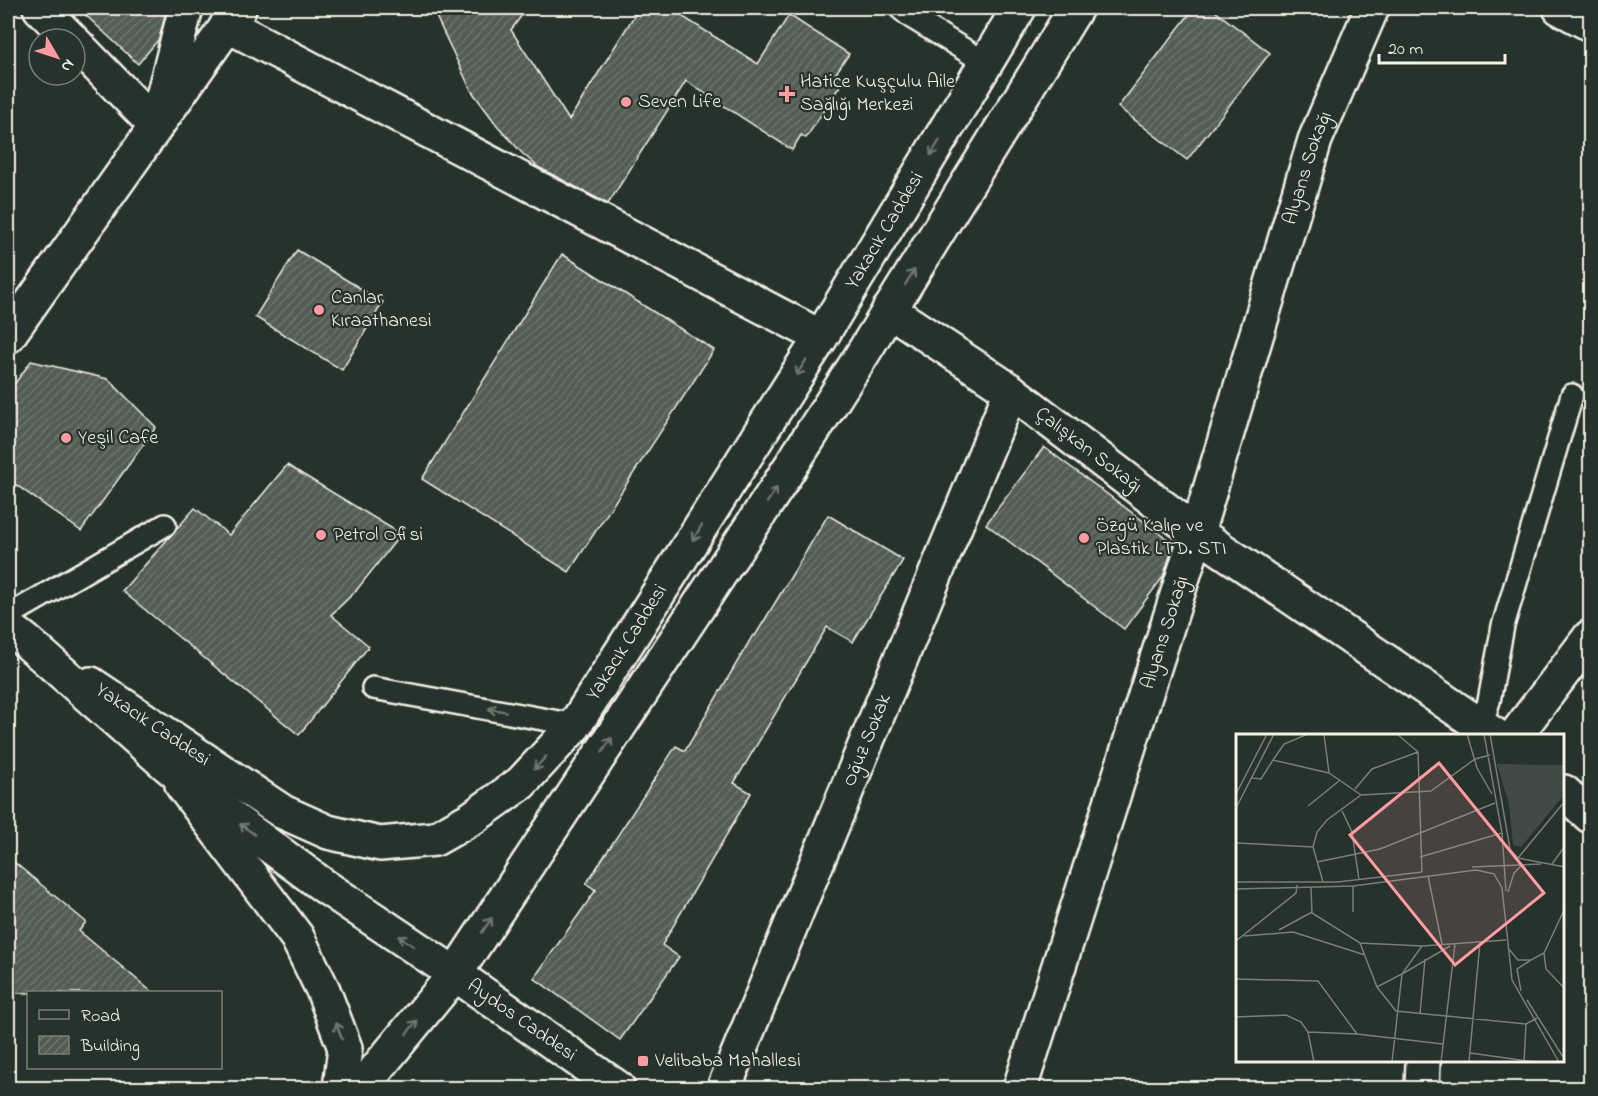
<svg xmlns="http://www.w3.org/2000/svg" width="1598" height="1096" font-family="'Indie Flower',sans-serif">
<defs>
<pattern id="building-hatch" width="6" height="6" patternUnits="userSpaceOnUse" patternTransform="scale(1.5)"><rect width="6" height="6" fill="#525c55"/><path d="M-1 1l2-2M0 6l6-6M5 7l2-2" fill="none" stroke="#6c746d"/></pattern>
</defs>
<rect width="100%" height="100%" fill="#26332d"/>
<filter id="ink" filterUnits="userSpaceOnUse"><feTurbulence type="fractalNoise" baseFrequency=".0167" numOctaves="2"/><feDisplacementMap in="SourceGraphic" scale="12" xChannelSelector="R" yChannelSelector="G"/><feConvolveMatrix kernelMatrix="1 2 1 2 8 2 1 2 1" color-interpolation-filters="sRGB"/></filter>
<g filter="url(#ink)">
<!-- building -->
<path fill="url(#building-hatch)" stroke="#f4f1e8" stroke-width="1.5" d="M78 8H167L159 39 138 64Z
M432 8H527L511 30 569 120 639 8H669L758 64 789 15 849 54 836 73 845 78 806 138 801 135 792 150 686 81 608 204 538 167 522 153 496 124 471 90Z
M1194 8H1211L1270 53 1187 160 1118 107Z
M297 250 383 302 342 370 255 317Z
M562 254 714 350 569 572 422 479Z
M31 361 108 379 156 427 81 531 8 479V393Z
M1044 447 1174 544 1163 577 1124 629 986 524Z
M287 465 401 534 355 592 331 615 369 646 299 735 122 591 195 508 229 535Z
M828 515 903 560 853 642 827 627 734 783 751 793 662 945 679 957 620 1040 534 978 596 890 586 884 676 746 685 751 753 635 755 636Z
M8 857 86 922 79 931 153 993H8Z"/>
<g fill="none" stroke-linecap="round" stroke-linejoin="round">
<defs>
<path id="lane" d="M900 8 911 17 986 63
M8 616 165 525
M373 688 575 725
M1481 726 1489 701 1503 626 1572 395"/>
<g id="street">
<path d="M40 8 71 39"/>
<path d="M1560 8 1590 24"/>
<path d="M227 25 821 337"/>
<path d="M75 43 156 126"/>
<path d="M160 108 186 8"/>
<path id="s1" d="M889 310 1011 391 1197 533 1496 736"/>
<path d="M8 336 239 9"/>
<path d="M1515 736 1590 637"/>
<path d="M1564 792 1590 816"/>
<path id="s2" d="M724 1088 1011 391"/>
<path id="s3" d="M1020 1088 1197 533 1315 140 1372 8"/>
<path d="M1422 1088 1423 1062"/>
</g>
<g id="secondary">
<path id="s4" d="M91 684 283 812 328 832 380 844 435 839 472 818 521 783 575 725 821 337 1019 8"/>
<path d="M182 785 297 937 323 990 345 1048 340 1088"/>
<path d="M361 1088 455 974 778 486 860 358 1076 8"/>
</g>
<g id="primary">
<path id="s5" d="M8 627 26 641 167 765 233 819 324 886 455 974 618 1088"/>
</g>
</defs>
<!-- lane casing -->
<use href="#lane" stroke="#f4f1e8" stroke-width="26"/>
<!-- street casing -->
<use href="#street" stroke="#f4f1e8" stroke-width="38"/>
<!-- secondary casing -->
<use href="#secondary" stroke="#f4f1e8" stroke-width="38"/>
<!-- primary casing -->
<use href="#primary" stroke="#f4f1e8" stroke-width="38"/>
<!-- lane -->
<use href="#lane" stroke="#26332d" stroke-width="21"/>
<!-- street -->
<use href="#street" stroke="#26332d" stroke-width="33"/>
<!-- secondary -->
<use href="#secondary" stroke="#26332d" stroke-width="33"/>
<!-- primary -->
<use href="#primary" stroke="#26332d" stroke-width="33"/>
</g>
<!-- one-way arrows -->
<defs><path id="oneway-shaft" d="M-6 0H5M1.5-3L5.5 0L1.5 3" fill="none" stroke-width="1.6" stroke-linecap="round" stroke-linejoin="round" transform="scale(1.5)"/></defs>
<g stroke="#6e766e">
<use href="#oneway-shaft" transform="translate(935 148) rotate(121)"/>
<use href="#oneway-shaft" transform="translate(910 277) rotate(-58)"/>
<use href="#oneway-shaft" transform="translate(801 368) rotate(122)"/>
<use href="#oneway-shaft" transform="translate(772 495) rotate(-56)"/>
<use href="#oneway-shaft" transform="translate(697 533) rotate(122)"/>
<use href="#oneway-shaft" transform="translate(497 710) rotate(-170)"/>
<use href="#oneway-shaft" transform="translate(607 745) rotate(-56)"/>
<use href="#oneway-shaft" transform="translate(540 763) rotate(133)"/>
<use href="#oneway-shaft" transform="translate(247 829) rotate(-144)"/>
<use href="#oneway-shaft" transform="translate(487 925) rotate(-56)"/>
<use href="#oneway-shaft" transform="translate(406 941) rotate(-146)"/>
<use href="#oneway-shaft" transform="translate(412 1027) rotate(-51)"/>
<use href="#oneway-shaft" transform="translate(339 1031) rotate(-110)"/>
</g>
</g>
<!-- markers -->
<g fill="#ff9aa2" stroke="#26332d" stroke-width="2">
<path d="M784 85h6v6h6v6h-6v6h-6v-6h-6v-6h6z"/>
<circle cx="626" cy="102" r="6"/>
<circle cx="319" cy="310" r="6"/>
<circle cx="66" cy="438" r="6"/>
<circle cx="321" cy="535" r="6"/>
<circle cx="1084" cy="538" r="6"/>
<rect x="637" y="1055" width="12" height="12" rx="3"/>
</g>
<g text-anchor="middle" dominant-baseline="central" stroke-width="4.5" stroke-linejoin="round" paint-order="stroke">
<!-- poi labels -->
<g font-size="20" fill="#f4f1e8" stroke="#26332d" text-anchor="start">
<text x="800" y="82">Hatice Kuşçulu Aile<tspan x="800" dy="23">Sağlığı Merkezi</tspan></text>
<text x="638" y="102">Seven Life</text>
<text x="331" y="298">Canlar<tspan x="331" dy="23">Kıraathanesi</tspan></text>
<text x="78" y="438">Yeşil Cafe</text>
<text x="1096" y="526">Özgü Kalıp ve<tspan x="1096" dy="23">Plastik LTD. STI</tspan></text>
<text x="333" y="535">Petrol Ofisi</text>
<text x="655" y="1061">Velibaba Mahallesi</text>
</g>
<!-- street labels -->
<g font-size="20" fill="#f4f1e8" stroke="#26332d">
<text stroke="none"><textPath href="#s3" startOffset="964">Alyans Sokağı</textPath></text>
<text stroke="none"><textPath href="#s4" startOffset="1154">Yakacık Caddesi</textPath></text>
<text stroke="none"><textPath href="#s1" startOffset="244">Çalışkan Sokağı</textPath></text>
<text stroke="none"><textPath href="#s3" startOffset="478">Alyans Sokağı</textPath></text>
<text stroke="none"><textPath href="#s4" startOffset="668">Yakacık Caddesi</textPath></text>
<text stroke="none"><textPath href="#s4" startOffset="74">Yakacık Caddesi</textPath></text>
<text stroke="none"><textPath href="#s2" startOffset="376">Oğuz Sokak</textPath></text>
<text stroke="none"><textPath href="#s5" startOffset="648">Aydos Caddesi</textPath></text>
</g>
</g>
<!-- overview -->
<g transform="translate(1236 734)">
<rect width="328" height="328" fill="#26332d"/>
<path d="M261 30 328 31V61L285 113 277 111 273 70Z" fill="#414b45"/>
<path fill="none" stroke="#787f78" stroke-width="1.5" d="M88 0 93 39M161 0 182 18 186 138M231 0 241 34 256 60M248 0 266 99 270 157M254 0 274 115 282 124 329 133M37 26 48 10 72 0M16 44 25 45 37 26 93 39 125 61M119 55 136 35 182 18M0 60 31 0M72 72 103 47M0 74 38 0M106 77 116 98 123 146M0 109 77 113M184 123 266 99M282 124 329 67M81 128 144 115 259 69M316 130 329 112M236 133 305 130M192 142 206 210M0 148H102L186 138M87 148 77 113 81 98 91 86 125 61 195 57 239 25 254 21M75 154 76 179 124 209 186 212 270 206M0 155 117 152 240 136 258 140 266 154 276 246 323 328M272 158 278 139 287 130M117 178V152M43 196 76 178M8 202 57 198 129 221M0 207 60 159 61 151M124 209 141 253 160 277 290 290 301 284M272 214 282 226H295L308 219 329 174M308 219 310 235 329 255M0 245 82 247 121 300 207 310M141 253 166 240 186 212M285 257 281 235 295 226M291 266 329 326M184 280 189 225M0 283 50 281 65 288 72 298 121 300M72 298 78 328M234 319 299 328M156 328 166 240 214 212M205 328 219 210M233 328 244 208M288 328 290 290"/>
<path fill="#ff9aa2" fill-opacity="0.15" stroke="#ff9aa2" stroke-width="3" d="M203 29 308 159 219 231 114 101Z"/>
<rect width="328" height="328" fill="none" stroke="#f4f1e8" stroke-width="3"/>
</g>
<!-- margin -->
<rect width="1598" height="1096" fill="none" stroke="#26332d" stroke-width="30"/>
<rect x="15" y="15" width="1568" height="1066" fill="none" stroke="#f4f1e8" stroke-width="2" filter="url(#ink)"/>
<!-- legend -->
<rect x="27" y="991" width="195" height="78" fill="#26332d" stroke="#787f78" stroke-width="1.5"/>
<rect x="39" y="1010" width="30" height="9" fill="#26332d" stroke="#787f78" stroke-width="1.5"/>
<text x="81" y="1021" font-size="18" fill="#f4f1e8">Road</text>
<rect x="39" y="1036" width="30" height="18" fill="url(#building-hatch)" stroke="#787f78" stroke-width="1.5"/>
<text x="81" y="1051" font-size="18" fill="#f4f1e8">Building</text>
<!-- north arrow -->
<g transform="translate(57 57) rotate(129)"><circle r="28" fill="#26332d" stroke="#787f78" stroke-width="1.5"/>
<path d="M0-4.5L10 22L0 15L-10 22Z" fill="#ff9aa2"/>
<text y="-9" font-size="16" font-weight="bold" text-anchor="middle" fill="#f4f1e8">N</text>
</g>
<!-- scale -->
<path d="M1379 54v9h126v-9" fill="none" stroke="#f4f1e8" stroke-width="3"/>
<text x="1388" y="54" font-size="18" fill="#f4f1e8" stroke="#26332d" stroke-width="4.5" paint-order="stroke">20 m</text>
</svg>
